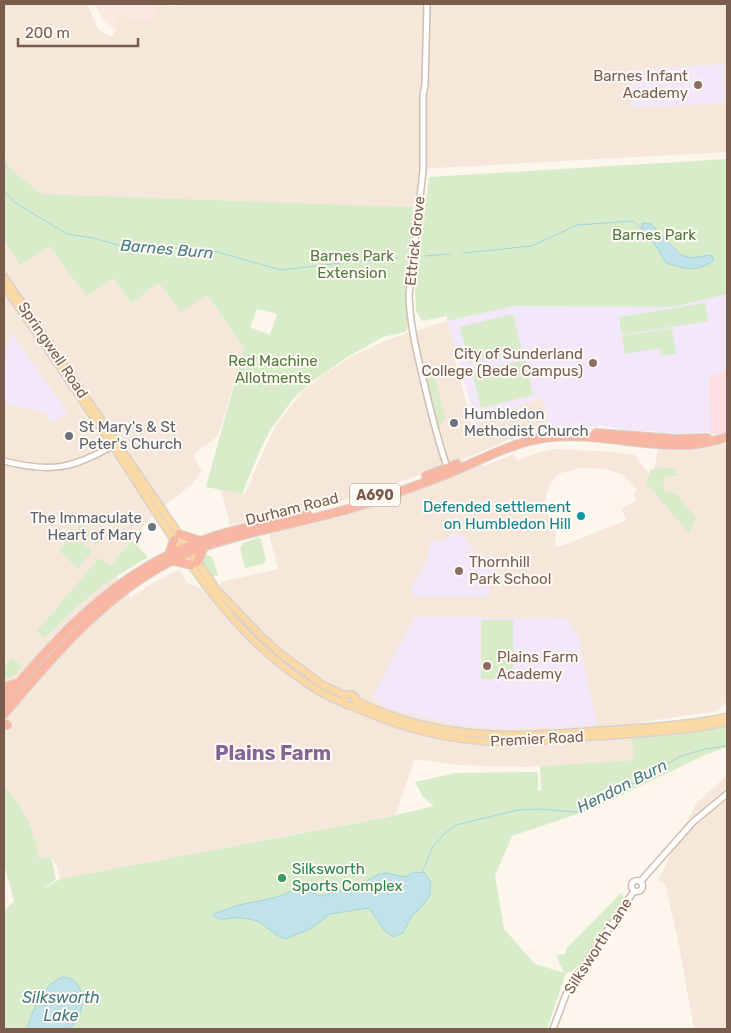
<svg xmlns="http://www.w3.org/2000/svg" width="731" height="1033" font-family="Rubik,sans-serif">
<rect width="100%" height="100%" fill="#fdf6ec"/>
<!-- residential -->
<path fill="#f5e8da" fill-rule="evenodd" d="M4 4H87L98 29 111 37 116 31 118 16 154 20 156 4 171 6 190 4H727V152L419 169 418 186 413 207 42 194 11 169 4 156Z
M4 240 20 265 49 245 113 277 159 283 207 295 244 348 218 436 193 455 202 472 192 484 153 515 110 566 130 598 153 583 180 569 186 582 202 589 209 596 220 587 221 582 278 569 269 534 349 513 479 464 484 466 514 454 518 460 537 453 554 449 614 452 635 455 653 479 658 448 682 449 727 442V702L717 711 630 724 634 760 522 767 456 765 415 759 395 815 60 879 57 866 51 857 39 859 4 813ZM580 468 604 469 622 474 637 490 633 494 637 500 621 509 627 520 559 547 555 546 556 533 545 508 546 494 549 486 558 474Z
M447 321 458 358 455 359 472 425 543 397 549 427 522 434 453 464 314 510 230 525 221 490 245 494 258 463 276 425 303 391 319 378 350 357 392 338Z
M727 775V1029H694L677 935 665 884 658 880 696 804Z"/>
<!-- commercial -->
<path fill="#fde8e0" d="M94 4H156L154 21 118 16 116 31 104 20Z"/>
<!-- education -->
<path fill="#f3e8fa" d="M723 64 725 103 632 108 628 70Z
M727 294V369L709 377 710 432 663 434 653 431H631L599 425 598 427 570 425 549 427 543 397 476 424 447 321 514 306 674 307Z
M11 332 68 413 51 423 46 413 4 403V370Z
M454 534 463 536 472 547 474 555 499 558 496 582H490L489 596H414L411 589 427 560 431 541 443 540Z
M414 617 565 618 578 635 597 725 508 729 457 725 391 709 379 704 373 697Z"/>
<!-- medical -->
<path fill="#fbdfe3" d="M727 369V432L710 435 709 377Z"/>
<!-- green -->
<path fill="#d8ecc9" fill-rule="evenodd" d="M4 157 11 169 42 194 413 207 408 328 405 332 383 337 349 356 310 383 293 399 271 429 260 450 242 494 206 487 244 348 207 295 180 312 159 283 131 303 113 278 86 296 49 246 20 265 4 240ZM257 309 277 314 270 335 250 327Z
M727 159V294L674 307 514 306 447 321V316L422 321 416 311 415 290 429 177Z
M705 303 708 321 622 335 619 317Z
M513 314 522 350 469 363 460 327Z
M672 328 676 354 661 356 660 348 625 354 622 336Z
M525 360 533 395 481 408 472 372Z
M421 371 435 377 445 418 435 432Z
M672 468 679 476 663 477 664 491 677 495 696 518 689 533 646 483 651 469Z
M79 522 101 541 100 543 95 544 78 529V524Z
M71 537H75L90 549V554L78 569 59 550Z
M258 538 261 539 266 560 263 564 245 568 240 548 243 543Z
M132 540 148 557 104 584 72 611 45 638 37 631 99 558 110 566Z
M204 554 212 557 218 575 213 576 202 561Z
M481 620H513V679H481Z
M12 658 22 666 15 675 4 679V667Z
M727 727V747L705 755 595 808 512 836 495 876 504 929 535 964 565 973 560 965 556 955 565 954 567 948 621 893 624 898 580 964 572 971 566 973 547 1029H4V911L14 901 4 864V787C24 805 35 833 39 859L51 857 56 879 42 890 60 879 387 817 434 806 423 797 415 782 455 773 538 772V787L537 790H541L540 766 634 760 631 733Z"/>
<!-- water -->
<path fill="#bfe3e8" stroke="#a5d3da" d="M642 223 651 224 681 255 692 258 711 255 714 260C696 274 685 268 666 263L654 243 642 229Z
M415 872 425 873 431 883 430 895 422 906 412 916 403 933 393 937 384 930 369 908 330 914 310 929 285 939C276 936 270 929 262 924 257 920 248 919 242 918 233 916 218 924 213 914L239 905 277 897 292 891 301 889 321 896 361 884 379 874 387 873 405 877Z
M62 977C87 976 88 1016 69 1029H27C33 1009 42 987 62 977Z"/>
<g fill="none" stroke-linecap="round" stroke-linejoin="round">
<!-- stream -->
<path stroke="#a5d3da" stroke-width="1" d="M4 191 14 202 67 234 93 238 132 249 203 248 281 270 341 263
M463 253 532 246 577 225 633 221 642 229
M425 256 450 254
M353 262 398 258
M422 873 432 848 444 834 456 825 518 810 539 809 577 812 622 790 681 756 705 749 727 746"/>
<defs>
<path id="minor" d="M427 4 425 85 423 95V171L409 295C410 327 417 353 424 383 431 413 438 441 448 470
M4 461C50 473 74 469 115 444
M631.5 886a5.5 5.5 0 1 1 11 0a5.5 5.5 0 1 1-11 0Z
M640 882 693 822 727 794
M553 1029 568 989 634 891"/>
<path id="major" d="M4 277 217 590 262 637 281 654 323 685 346 696
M4 286C43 342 81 398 119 455 170 533 216 617 292 673 309 685 324 696 344 703
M344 700a6 6 0 1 1 12 0a6 6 0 1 1-12 0Z
M355 700C441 743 518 737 610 730 649 727 688 725 727 717
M352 706C406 731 463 744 522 742 549 741 575 737 602 736 644 733 686 731 727 722"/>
<path id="highway" d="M596 433 676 439 707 438
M426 476 457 464
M179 534 200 541
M169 555 174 540
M174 561 191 565
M197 562 204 547
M4 687 18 683
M4 701C56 637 113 576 191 545 229 529 269 523 308 515
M4 714C60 648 119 577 203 547 257 528 314 521 368 503 394 494 421 484 447 474 477 462 507 445 538 439 588 430 638 447 688 445 701 444 714 441 727 437
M4 724 7 725"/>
</defs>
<!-- minor casing -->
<use href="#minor" stroke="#d1beb0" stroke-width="8"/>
<!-- major casing -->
<use href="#major" stroke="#dad1cd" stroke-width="9"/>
<!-- highway casing -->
<use href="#highway" stroke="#dad1cd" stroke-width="10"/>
<!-- minor -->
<use href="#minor" stroke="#fff" stroke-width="5"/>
<!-- major -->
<use href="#major" stroke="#fbd9a5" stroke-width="6"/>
<!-- highway -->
<use href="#highway" stroke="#f7b7a3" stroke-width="8"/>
</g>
<!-- markers -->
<g fill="#8d6e63" stroke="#fffaf3" stroke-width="2">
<circle cx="698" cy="85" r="5"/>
<circle cx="593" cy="363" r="5"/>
<circle cx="459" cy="571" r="5"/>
<circle cx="487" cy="666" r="5"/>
</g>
<g fill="#6b7280" stroke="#fffaf3" stroke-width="2">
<circle cx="454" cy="423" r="5"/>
<circle cx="69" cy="436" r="5"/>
<circle cx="152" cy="527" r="5"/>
</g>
<circle fill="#0f9aa8" stroke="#fffaf3" stroke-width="2" cx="581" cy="516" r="5"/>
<circle fill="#2e9e5b" stroke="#fffaf3" stroke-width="2" cx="282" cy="878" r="5"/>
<g text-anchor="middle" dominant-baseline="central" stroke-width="4" stroke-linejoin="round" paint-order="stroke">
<!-- shield labels -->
<rect fill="#fffaf3" stroke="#a28b7f" stroke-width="1" x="350" y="483.5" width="50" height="23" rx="4"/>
<g font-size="14" font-weight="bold" fill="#7a5c4d">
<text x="375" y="495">A690</text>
</g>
<!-- education labels -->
<g font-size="15" fill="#785e54" stroke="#fffaf3" text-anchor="end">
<text x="688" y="76">Barnes Infant<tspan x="688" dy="17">Academy</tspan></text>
<text x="583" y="354">City of Sunderland<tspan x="583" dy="17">College (Bede Campus)</tspan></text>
<text x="469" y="562" text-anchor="start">Thornhill<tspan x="469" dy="17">Park School</tspan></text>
<text x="497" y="657" text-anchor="start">Plains Farm<tspan x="497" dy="17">Academy</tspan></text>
</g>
<!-- park labels -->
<g font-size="15" fill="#537a41" stroke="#fffaf3">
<text x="654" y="235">Barnes Park</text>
<text x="352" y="256">Barnes Park<tspan x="352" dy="17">Extension</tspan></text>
<text x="273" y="361">Red Machine<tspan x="273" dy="17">Allotments</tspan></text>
</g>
<!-- street labels -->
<g font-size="15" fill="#7a5c4d" stroke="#fffaf3">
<text transform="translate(415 241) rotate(-84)">Ettrick Grove</text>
<text transform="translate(53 350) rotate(56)">Springwell Road</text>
<text transform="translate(292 509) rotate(-14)">Durham Road</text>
<text transform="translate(537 739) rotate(-3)">Premier Road</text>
<text transform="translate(598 946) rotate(-57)">Silksworth Lane</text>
</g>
<!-- worship labels -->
<g font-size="15" fill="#5b616d" stroke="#fffaf3" text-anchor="start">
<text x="464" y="414">Humbledon<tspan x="464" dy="17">Methodist Church</tspan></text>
<text x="79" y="427">St Mary's &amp; St<tspan x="79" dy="17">Peter's Church</tspan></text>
<text x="142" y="518" text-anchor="end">The Immaculate<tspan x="142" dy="17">Heart of Mary</tspan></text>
</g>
<!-- culture labels -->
<g font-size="15" fill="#0d838f" stroke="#fffaf3" text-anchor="end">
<text x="571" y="507">Defended settlement<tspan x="571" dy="17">on Humbledon Hill</tspan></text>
</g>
<!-- leisure labels -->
<g font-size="15" fill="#27864d" stroke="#fffaf3" text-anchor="start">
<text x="292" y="869">Silksworth<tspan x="292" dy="17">Sports Complex</tspan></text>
</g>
<!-- water labels -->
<g font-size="16" font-style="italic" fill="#437c86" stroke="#fffaf3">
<text transform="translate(167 249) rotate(5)">Barnes Burn</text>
<text transform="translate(622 786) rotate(-27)">Hendon Burn</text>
<text x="61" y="997">Silksworth<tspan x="61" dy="18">Lake</tspan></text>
</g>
<!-- district labels -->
<g font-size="20" font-weight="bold" fill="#846695" stroke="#fffaf3">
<text x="273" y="753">Plains Farm</text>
</g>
</g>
<!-- border -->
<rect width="731" height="1033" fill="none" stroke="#7a5c4d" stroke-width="10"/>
<!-- scale -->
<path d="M18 38v8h120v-8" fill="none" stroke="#7a5c4d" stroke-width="2.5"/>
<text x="25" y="38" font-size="15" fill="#7a5c4d" stroke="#fffaf3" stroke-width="4" paint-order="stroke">200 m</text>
</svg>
